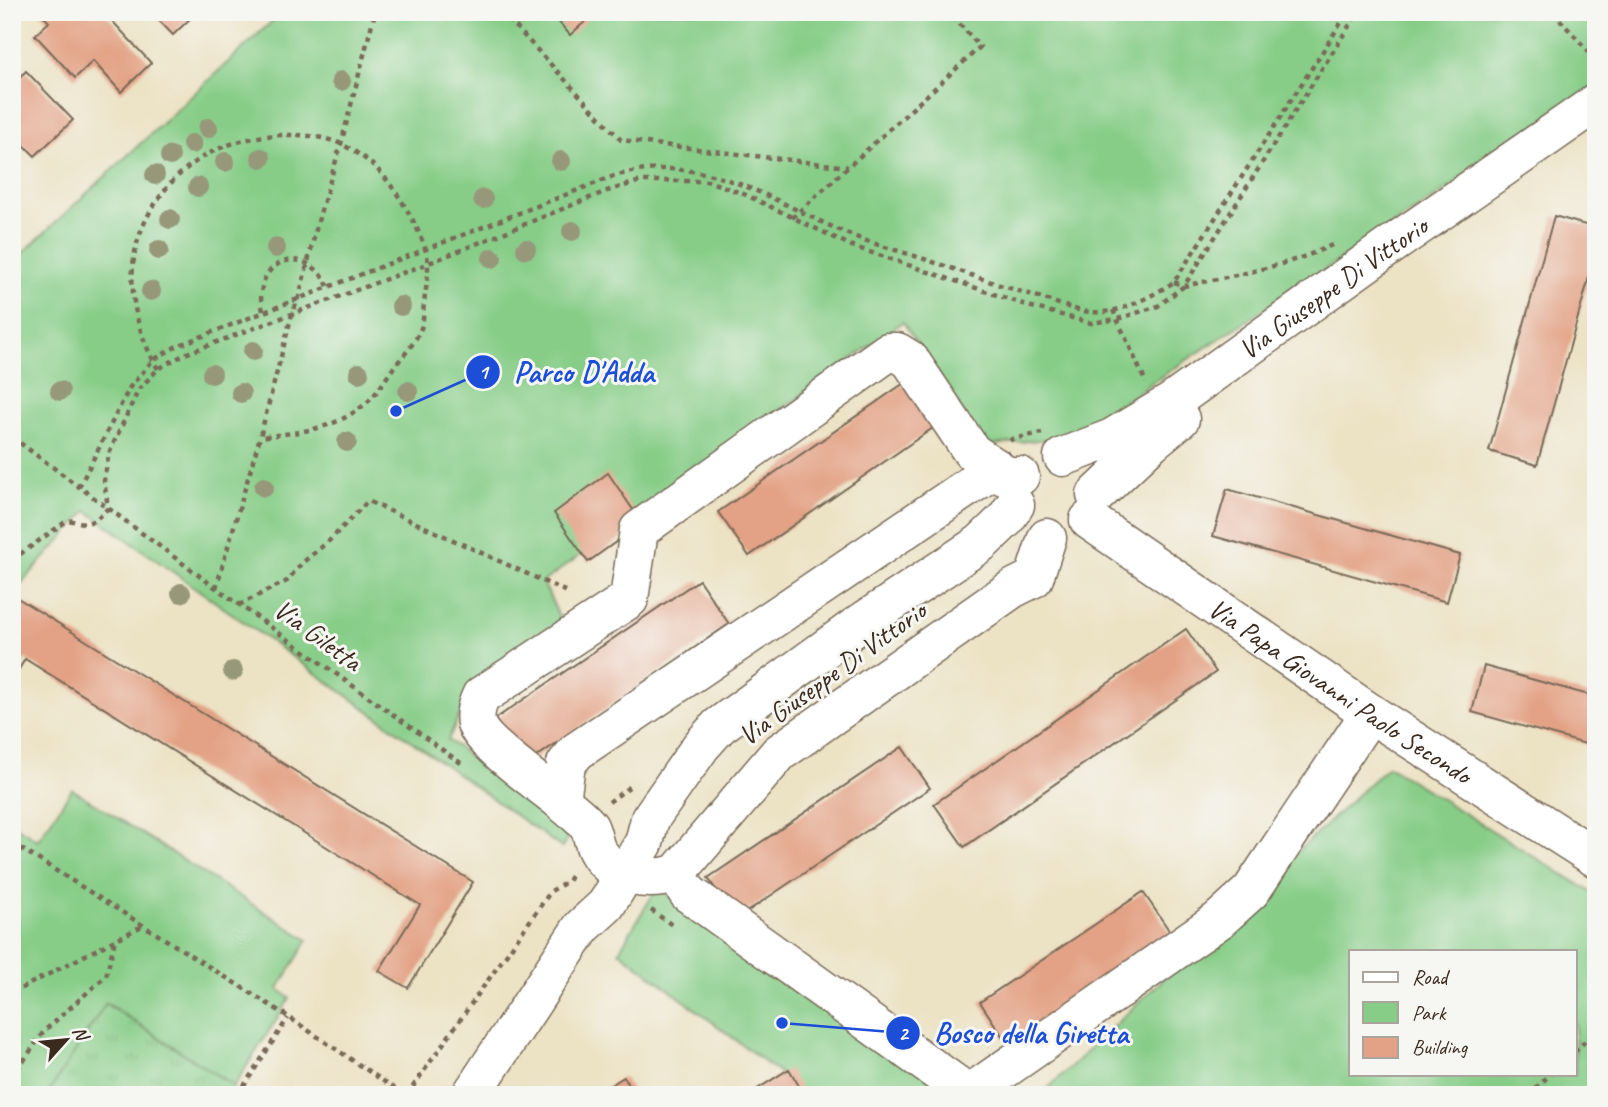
<svg xmlns="http://www.w3.org/2000/svg" width="1608" height="1107" font-family="Caveat,sans-serif">
<defs>
<pattern id="grass-tufts" width="24" height="20" patternUnits="userSpaceOnUse" patternTransform="scale(1.75)"><rect width="24" height="20" fill="#87cd88"/><path d="M3 7l-1-3M5 7V3M7 7l1-3M15 17l-1-3M17 17v-4M19 17l1-3" fill="none" stroke="#75b075"/></pattern>
</defs>
<rect width="100%" height="100%" fill="#f6f6f2"/>
<filter id="ink" filterUnits="userSpaceOnUse"><feTurbulence type="fractalNoise" baseFrequency=".0143" numOctaves="2"/><feDisplacementMap in="SourceGraphic" scale="14" xChannelSelector="R" yChannelSelector="G"/><feConvolveMatrix kernelMatrix="1 2 1 2 8 2 1 2 1" color-interpolation-filters="sRGB"/></filter>
<filter id="wash" filterUnits="userSpaceOnUse"><feTurbulence type="fractalNoise" baseFrequency=".00686" numOctaves="4" result="noise"/><feDisplacementMap in="SourceGraphic" scale="28" xChannelSelector="R" yChannelSelector="G"/><feGaussianBlur stdDeviation="1.57" result="paint"/><feColorMatrix in="noise" values="0 0 0 0 0 0 0 0 0 0 0 0 0 0 0 0 0 1.4 0 .05"/><feComposite in="paint" operator="in"/></filter>
<g filter="url(#wash)">
<rect width="100%" height="100%" fill="#ece2c4"/>
<!-- grass -->
<path fill="url(#grass-tufts)" stroke="#617c53" stroke-width="2" d="M105 1003 234 1086 228 1095H47Z"/>
<!-- green -->
<path fill="#87cd88" stroke="#617c53" stroke-width="2" fill-rule="evenodd" d="M282 12H1596V92L1147 386 1082 435 985 446 903 322 543 582 566 632 470 692 448 740 571 832 562 848 87 511 12 594V263Z
M1388 766 1596 895V1095H1041ZM1351 951H1575V1074H1351Z
M72 789 308 940 278 989 290 998 234 1086 106 1003 47 1095H12V824L38 840Z
M657 888 955 1095H808L619 951Z"/>
<g id="blocks">
<!-- building -->
<path fill="#e3a285" d="M40 12H104L151 63 121 92 93 61 75 78 35 35 49 22Z
M151 12H197L173 35Z
M550 12H596L570 35Z
M26 71 73 120 35 156 12 133V85Z
M1554 216 1596 228V252L1537 465 1489 451Z
M910 379 940 423 749 556 718 512Z
M608 473 642 523 588 562 554 513Z
M1227 489 1460 555 1447 602 1213 536Z
M699 580 729 624 526 764 495 719Z
M16 597 473 882 408 988 379 971 420 905 25 659 12 681V604Z
M1186 629 1216 672 964 847 934 804Z
M1484 666 1596 697V747L1472 712Z
M902 747 930 788 736 919 708 878Z
M1143 892 1175 939 1011 1049 980 1002Z
M789 1069 802 1091 800 1093 801 1095H748Z
M624 1077 635 1095H595Z"/>
</g>
</g>
<g filter="url(#ink)">
<use href="#blocks" fill-opacity="0" stroke="#796a58" stroke-width="2"/>
<g fill="none" stroke-linecap="round" stroke-linejoin="round">
<defs>
<g id="minor">
<path id="s1" d="M1063 457 1112 438 1172 402 1387 248 1596 103"/>
<path d="M1020 476H1004L996 468 577 751 566 764 561 801C569 809 582 817 589 827 593 834 593 845 598 852 614 879 649 882 676 874L779 753 1012 589 1034 578 1047 538"/>
<path d="M1096 495 1152 442 1180 419"/>
<path id="s2" d="M1089 520 1370 713 1596 858"/>
<path d="M561 801C543 786 481 743 476 723 474 713 477 705 481 696L629 599 639 530 888 352H897L910 360 972 452 996 468"/>
<path d="M676 874 688 893 969 1094 1219 920 1251 891 1370 713"/>
<path d="M471 1095 582 927 606 905 644 843 650 819 701 746 719 726 855 627 981 543 1005 520 1015 505"/>
</g>
</defs>
<!-- minor casing -->
<use href="#minor" stroke="#796a58" stroke-width="41"/>
<!-- path -->
<path stroke="#796a58" stroke-width="4.5" stroke-dasharray="5 5" stroke-linecap="butt" d="M502 12 621 140 848 167
M1553 12 1596 60
M792 218 980 47 949 12
M1174 282 1184 286C1234 275 1286 267 1332 245
M1113 310 1146 383
M263 311C250 260 306 240 328 286
M158 369C128 317 121 255 155 204 186 155 238 133 295 135 309 135 328 138 341 144 352 149 368 160 376 168 395 186 428 239 428 265 428 277 426 290 424 302 423 310 424 321 421 328 416 342 403 356 394 367 385 379 376 396 364 405 331 431 299 432 260 437
M12 437 216 588 465 766
M1010 441 1012 439 1042 433
M79 487 130 387 153 360 177 346 614 176C711 150 771 203 856 237 879 246 904 252 927 260 961 271 994 284 1029 294 1048 299 1070 310 1090 312 1120 315 1150 297 1174 282L1348 12
M12 560 68 520C90 525 92 524 108 508L104 480 109 453 139 389 158 369 185 354 429 263 607 191 641 181H708L744 194 852 246 1032 307 1091 323 1118 319 1158 306 1184 286 1358 12
M216 588 260 437 292 314 299 297 320 214 341 144 375 12
M239 605 287 581 302 563 330 540 368 501 567 592
M609 802 633 784
M12 843 281 1012 404 1095
M651 910 672 925
M12 993 142 926
M1575 1052 1596 1029
M12 1078 44 1031 106 976 115 940
M238 1095 288 1018
M407 1095 551 891 568 881 573 873
M1528 1095 1551 1074"/>
<!-- minor -->
<use href="#minor" stroke="#fff" stroke-width="38"/>
</g>
<!-- trees -->
<g fill="#97987a">
<circle cx="341" cy="81" r="10"/>
<circle cx="208" cy="128" r="10"/>
<circle cx="192" cy="144" r="10"/>
<circle cx="170" cy="156" r="10"/>
<circle cx="261" cy="158" r="10"/>
<circle cx="561" cy="161" r="10"/>
<circle cx="225" cy="162" r="10"/>
<circle cx="155" cy="175" r="10"/>
<circle cx="198" cy="187" r="10"/>
<circle cx="483" cy="199" r="10"/>
<circle cx="170" cy="219" r="10"/>
<circle cx="572" cy="231" r="10"/>
<circle cx="276" cy="248" r="10"/>
<circle cx="526" cy="249" r="10"/>
<circle cx="159" cy="250" r="10"/>
<circle cx="492" cy="258" r="10"/>
<circle cx="151" cy="291" r="10"/>
<circle cx="401" cy="306" r="10"/>
<circle cx="253" cy="351" r="10"/>
<circle cx="359" cy="373" r="10"/>
<circle cx="212" cy="374" r="10"/>
<circle cx="60" cy="391" r="10"/>
<circle cx="408" cy="391" r="10"/>
<circle cx="241" cy="393" r="10"/>
<circle cx="347" cy="442" r="10"/>
<circle cx="264" cy="487" r="10"/>
<circle cx="181" cy="593" r="10"/>
<circle cx="233" cy="671" r="10"/>
</g>
</g>
<g text-anchor="middle" dominant-baseline="central" stroke-width="6" stroke-linejoin="round" paint-order="stroke">
<!-- street labels -->
<g font-size="28" fill="#3b2a1e" stroke="#f6f6f2">
<text stroke="none"><textPath href="#s1" startOffset="320">Via Giuseppe Di Vittorio</textPath></text>
<text transform="translate(318 635) rotate(36)">Via Giletta</text>
<text transform="translate(832 673) rotate(-36)">Via Giuseppe Di Vittorio</text>
<text stroke="none"><textPath href="#s2" startOffset="304">Via Papa Giovanni Paolo Secondo</textPath></text>
</g>
</g>
<!-- callouts -->
<path fill="none" stroke="#1d4ed8" stroke-width="2.5" d="M396 411L483 372M782 1023L903 1033"/>
<g fill="#1d4ed8" stroke="#f6f6f2" stroke-width="2.5">
<circle cx="396" cy="411" r="7"/>
<circle cx="782" cy="1023" r="7"/>
<circle cx="483" cy="372" r="18"/>
<circle cx="903" cy="1033" r="18"/>
</g>
<g font-size="21" text-anchor="middle" font-weight="bold" fill="#fff">
<text x="483" y="379">1</text>
<text x="903" y="1040">2</text>
</g>
<g font-size="30" text-anchor="middle" font-weight="bold" fill="#1d4ed8" stroke="#f6f6f2" stroke-width="6" stroke-linejoin="round" paint-order="stroke">
<text x="584" y="382">Parco D'Adda</text>
<text x="1031" y="1043">Bosco della Giretta</text>
</g>
<!-- margin -->
<rect width="1608" height="1107" fill="none" stroke="#f6f6f2" stroke-width="42"/>
<!-- legend -->
<rect x="1349" y="950" width="228" height="126" fill="#f6f6f2" stroke="#aba49d" stroke-width="2"/>
<rect x="1363" y="972" width="35" height="10" fill="#ffffff" stroke="#aba49d" stroke-width="2"/>
<text x="1412" y="984" font-size="21" fill="#3b2a1e">Road</text>
<rect x="1363" y="1002" width="35" height="21" fill="#87cd88" stroke="#aba49d" stroke-width="2"/>
<text x="1412" y="1020" font-size="21" fill="#3b2a1e">Park</text>
<rect x="1363" y="1037" width="35" height="21" fill="#e3a285" stroke="#aba49d" stroke-width="2"/>
<text x="1412" y="1054" font-size="21" fill="#3b2a1e">Building</text>
<!-- north arrow -->
<g transform="translate(66 1040) rotate(63)" stroke="#f6f6f2" stroke-width="5" paint-order="stroke">
<path d="M0-5L12 26L0 18L-12 26Z" fill="#3b2a1e"/>
<text y="-10" font-size="19" font-weight="bold" text-anchor="middle" fill="#3b2a1e">N</text>
</g>
</svg>
